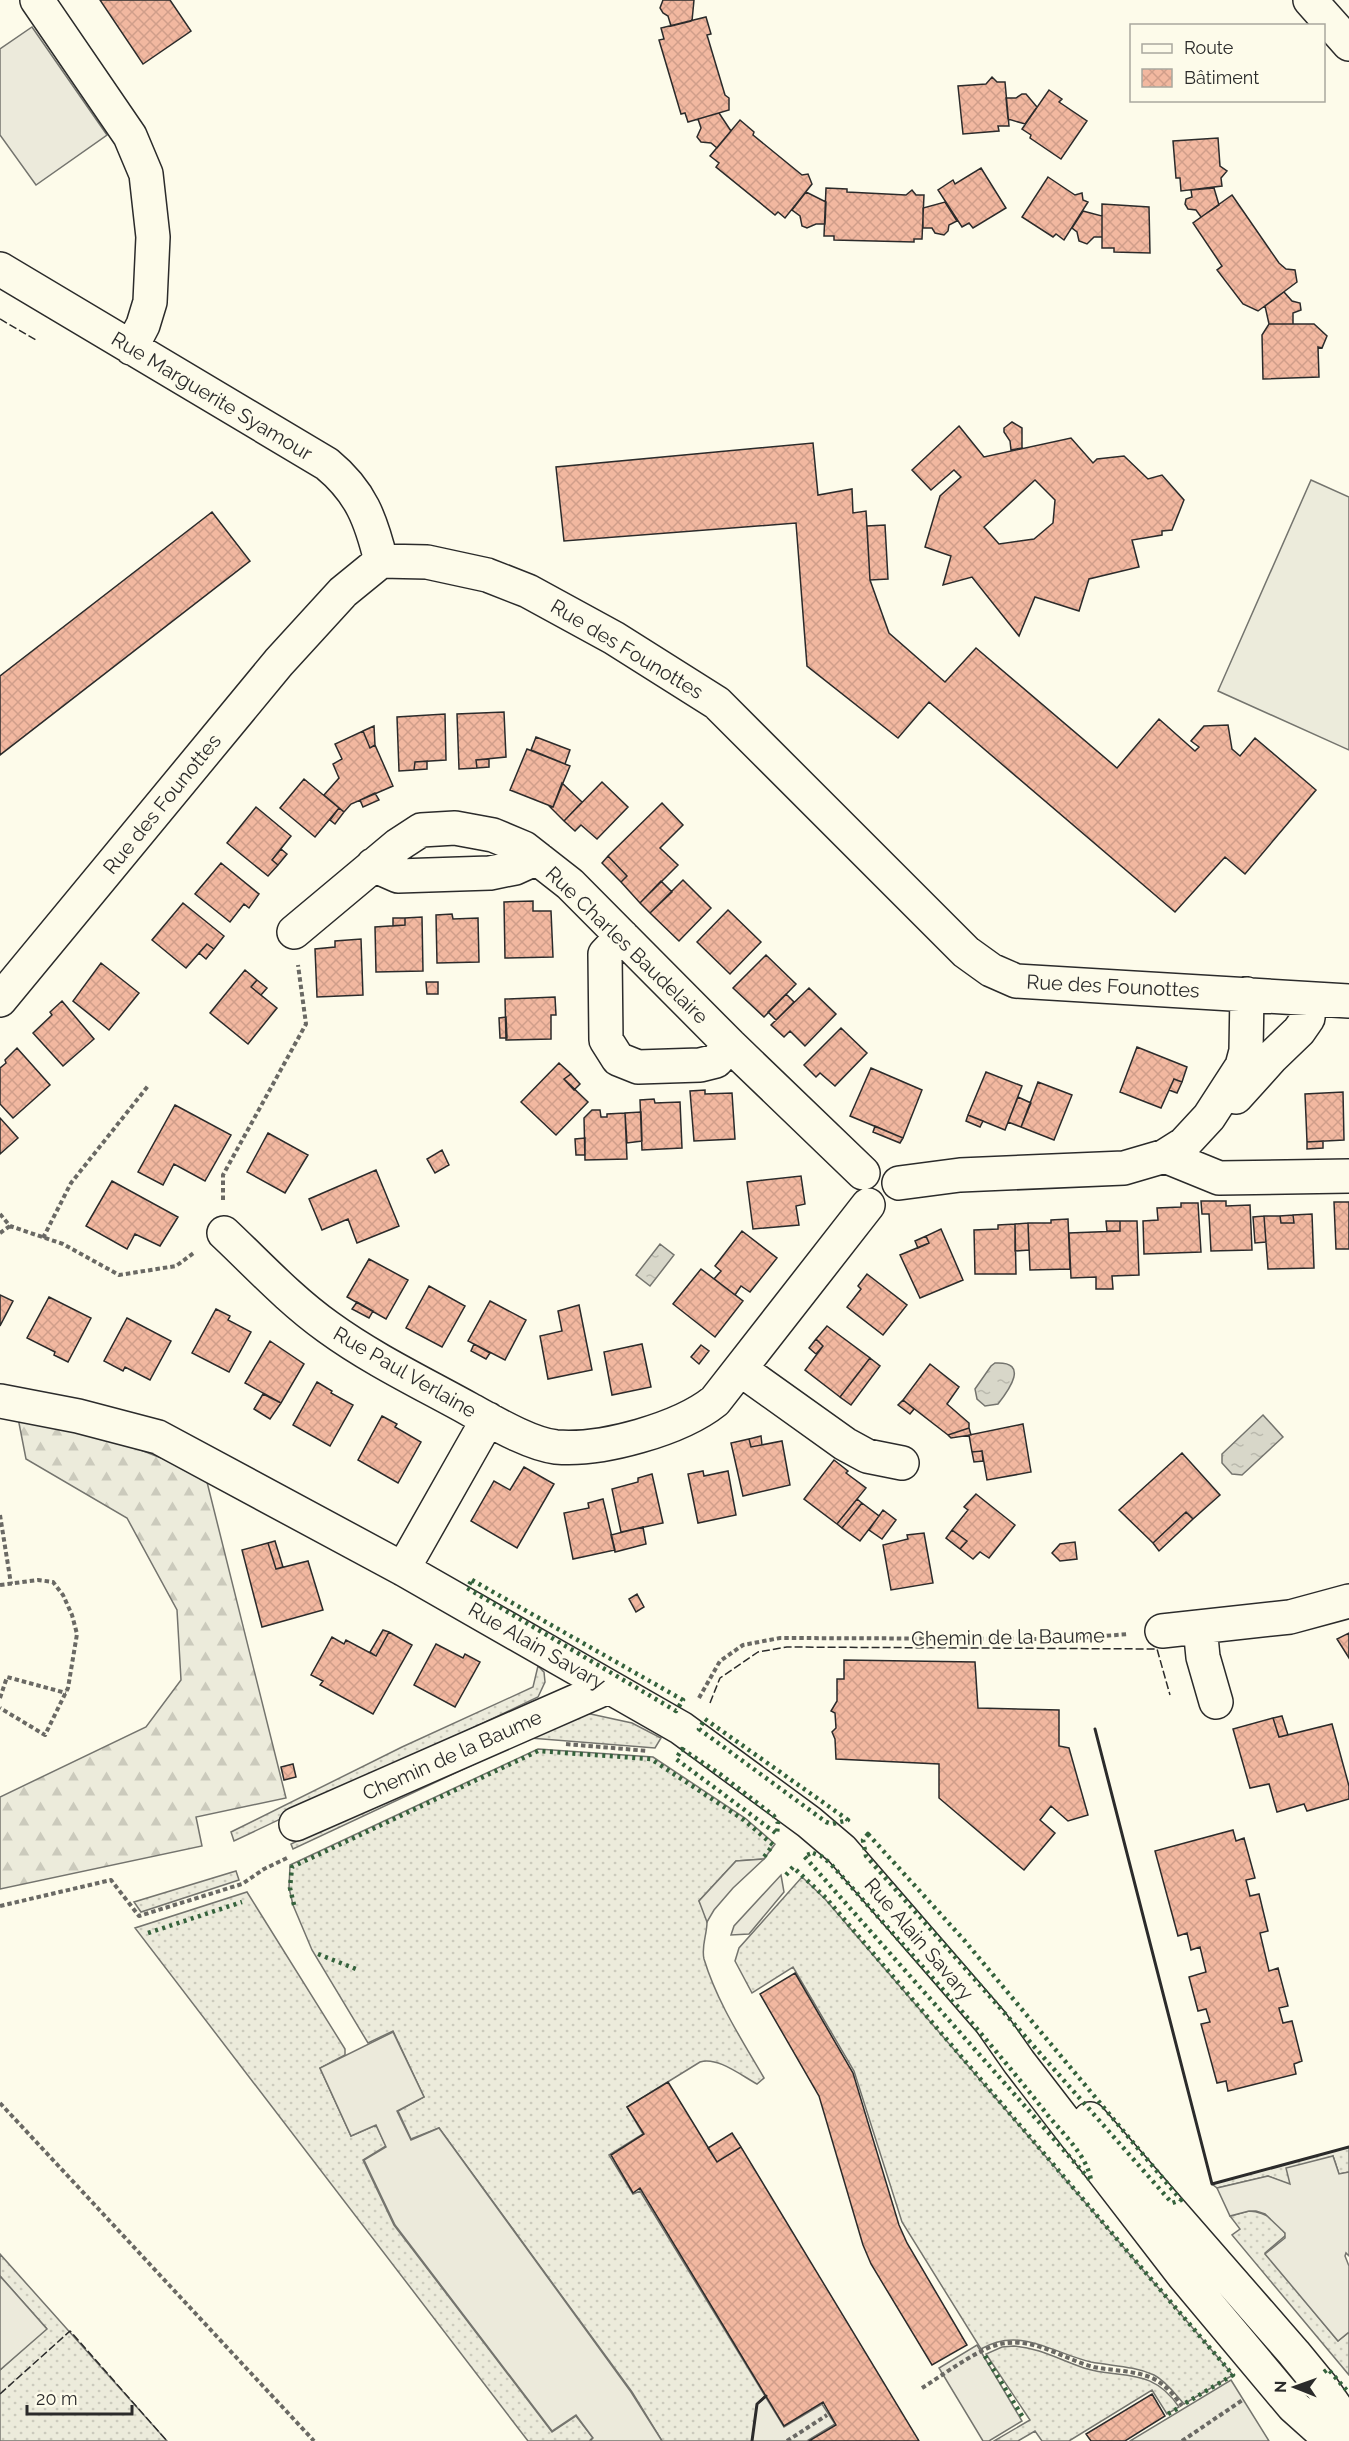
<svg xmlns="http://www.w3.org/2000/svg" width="1349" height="2441" font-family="Raleway,sans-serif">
<defs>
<pattern id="grass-dots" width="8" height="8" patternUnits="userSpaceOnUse" patternTransform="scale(1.5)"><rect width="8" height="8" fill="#ecebdb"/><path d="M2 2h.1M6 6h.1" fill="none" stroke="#cbcabc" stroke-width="1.8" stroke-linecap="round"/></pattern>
<pattern id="forest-firs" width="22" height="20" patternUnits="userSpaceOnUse" patternTransform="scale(1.5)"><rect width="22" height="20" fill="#ecebdb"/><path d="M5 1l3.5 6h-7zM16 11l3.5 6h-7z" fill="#cbcabc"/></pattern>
<pattern id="water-ripples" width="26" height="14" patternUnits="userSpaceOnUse" patternTransform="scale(1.5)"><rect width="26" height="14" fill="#d8d7c9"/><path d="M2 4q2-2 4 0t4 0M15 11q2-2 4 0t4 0" fill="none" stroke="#bab9ad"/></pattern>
<pattern id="building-cross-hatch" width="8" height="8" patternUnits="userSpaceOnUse" patternTransform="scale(1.5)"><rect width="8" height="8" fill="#f2b8a0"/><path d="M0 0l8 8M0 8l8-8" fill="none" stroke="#d09e8a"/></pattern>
</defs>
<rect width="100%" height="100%" fill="#fdfbea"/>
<!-- grass -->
<path fill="url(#grass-dots)" stroke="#74746e" stroke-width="1.5" d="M538 1666 544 1672 545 1682 538 1697 234 1841 231 1832 402 1747 533 1687Z
M586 1713 632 1723 661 1738 655 1748 530 1738 293 1849 291 1844 525 1732Z
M538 1749 653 1757 745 1818 775 1844 764 1859 736 1861 699 1901C702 1907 707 1916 707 1922 707 1935 701 1946 704 1959 717 2002 742 2040 764 2078L757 2084C742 2076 717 2056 700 2062L627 2107 643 2134 609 2155 633 2194 640 2191 765 2396 757 2404 752 2441H662L632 2392 439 2128 411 2139 398 2111 424 2097 393 2031 368 2043 312 1950 293 1905 289 1888 290 1865Z
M236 1871 239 1880 141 1912 134 1902Z
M802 1877 825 1899 1233 2375 1184 2404C1175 2394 1166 2381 1154 2375 1134 2366 1112 2366 1091 2362 1052 2353 1020 2326 981 2349L902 2222 854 2071 793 1967 752 1993 735 1961 739 1948Z
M247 1892 345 2049V2055L320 2068 351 2136 376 2125 386 2146 363 2160 394 2225 552 2432 576 2416 593 2438 589 2441H528L135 1928Z
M1349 2147V2172L1339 2174 1333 2156 1290 2185 1268 2176 1217 2188 1212 2184Z
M1249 2211C1265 2212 1278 2221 1286 2235L1265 2253 1338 2341 1349 2332V2375L1232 2235 1240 2229 1230 2216Z
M0 2254 167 2441H0V2370L46 2328 0 2276Z
M1014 2346C1040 2348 1060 2360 1084 2368 1122 2380 1151 2366 1179 2407L1167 2414 1152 2390 1069 2441H1042L1035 2431 1018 2441H994L1030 2420 986 2354 1002 2347Z"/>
<!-- forest -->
<path fill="url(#forest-firs)" stroke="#74746e" stroke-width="1.5" d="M18 1418 128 1445 174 1463 207 1482 286 1798 196 1817 202 1846 0 1889V1797L146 1727 181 1680 177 1610 127 1518 26 1459Z"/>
<!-- pitch -->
<path fill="#ecebdb" stroke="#74746e" stroke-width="1.5" d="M1311 480 1349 497V750L1218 691Z"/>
<!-- parking -->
<path fill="#eceadb" stroke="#74746e" stroke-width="1.5" d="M32 27 107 135 36 185 0 135V49Z
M764 1859 733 1888 714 1910 707 1922 699 1901 736 1861Z
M781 1875 784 1892 749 1934 731 1935 734 1926Z
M393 2032 424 2097 397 2111 411 2140 439 2128 631 2392 662 2441H590L593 2438 576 2415 552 2431 395 2225 364 2160 386 2147 376 2125 351 2136 320 2068Z
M1333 2156 1339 2174 1349 2172V2256L1346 2253 1345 2256 1349 2266V2332L1338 2341 1265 2254 1285 2238V2233L1265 2214 1256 2211H1249L1230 2216 1217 2188 1268 2176 1290 2184 1286 2168Z
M0 2276 47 2329 0 2370Z
M977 2345 1022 2421 989 2441H983L939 2368Z
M1231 2380 1269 2441H1130Z
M765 2396 784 2427 822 2404 835 2424 807 2441H752L757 2404Z"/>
<!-- water -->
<path fill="url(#water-ripples)" stroke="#74746e" stroke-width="1.5" d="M660 1244 674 1255 650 1286 636 1275Z
M995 1363C1030 1361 1009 1390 998 1404L985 1406 977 1399 975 1389 991 1366Z
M1263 1415 1283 1437 1242 1475 1232 1474 1222 1463V1454Z"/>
<!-- building -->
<path fill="url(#building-cross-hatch)" stroke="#2b2b2b" stroke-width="1.5" fill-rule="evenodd" d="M100 0H170L191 31 143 64Z
M663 0H694L692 21 671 26 668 16 663 13 660 8Z
M706 17 711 34 707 35 725 95 729 98V110L688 122 685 113 681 114 659 40 664 39 661 28Z
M992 77 997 82H1005L1009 126H998L999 131 963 134 958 86 986 84Z
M1049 90 1062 99 1059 102 1087 121 1061 159 1030 138 1031 135 1022 129Z
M1022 94H1026L1037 107 1025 124 1008 119 1006 98H1016Z
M719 113 731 131 717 148 711 143 701 142 697 137 701 128 698 119Z
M740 120 754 132 753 135 802 175 808 174 812 184 785 218 778 212 775 215 716 167 719 163 710 156Z
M1218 138 1220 166 1227 171 1221 178 1222 186 1181 191 1180 178H1176L1173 141Z
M981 168 1006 208 973 228 969 223 962 227 938 190 953 180 955 184Z
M1048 177 1075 195 1082 193 1083 200 1088 202 1064 240 1056 234 1053 237 1022 217Z
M826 188 847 189V192L906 195 912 190 916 195H924L922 239H914V242L834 240V236H824Z
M1214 188 1219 205 1201 217 1196 210 1188 209 1185 204 1186 199 1192 197 1191 190Z
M806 192 826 202 825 224H816L807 228 802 226 800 216 792 210Z
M1232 195 1279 263 1286 269 1295 270 1297 282 1258 311 1243 304 1217 270 1222 266 1193 223Z
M945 202 957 221 949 225 948 231 944 235 935 233 932 228H923V208Z
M1102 204 1149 207 1150 253 1114 252V248H1102Z
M1083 211 1102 216V237H1094L1087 244 1079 241 1077 232 1072 228Z
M1284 292 1292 301 1300 303 1301 310 1293 313V324H1269L1265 306Z
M1269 324H1314L1327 336 1322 348 1318 347 1319 377 1263 379 1262 335Z
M1012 422 1022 428V448L1011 450 1010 441 1004 432V428Z
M959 426 984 457 1071 438 1093 463 1097 459 1124 456 1148 479 1162 475 1184 500 1172 530 1162 531V535L1132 540 1139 567 1089 579 1079 611 1035 597 1019 636 972 577 943 585 951 556 925 547 940 496 961 477 954 470 931 490 912 470ZM1035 480 1055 500 1053 523 1034 539 999 544 984 527Z
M813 443 818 495 852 489 853 513 866 511 870 580 889 633 945 682 976 648 1117 768 1159 719 1195 751 1199 747 1191 741 1204 726 1228 725 1232 749 1240 756 1255 738 1316 790 1245 874 1225 857 1175 912 929 702 898 738 807 666 796 523 564 541 556 467Z
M212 512 250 561 0 755V676Z
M885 525 888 579 870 580 867 526Z
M504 712 506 757 476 760 477 768 459 769 457 714Z
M445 714 446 760 415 762 414 770 399 771 397 717Z
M374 726 375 745 370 748 363 731Z
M363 731 370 748 375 745 393 786 351 804 344 812 324 795 339 778 333 764 342 759 335 744Z
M536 737 570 750 565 764 531 750Z
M527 749 570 766 553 807 510 790Z
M489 759V767L477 768 476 760Z
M427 761V769L414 770 415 762Z
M304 779 339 808 315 837 280 808Z
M602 782 628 807 597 839 581 825 575 831 564 821Z
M562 783 582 802 564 821 549 806 553 807Z
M375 793 379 800 363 807 360 800Z
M662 803 683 825 660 848 678 865 640 903 621 882 627 876 608 856Z
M256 807 291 836 272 860 278 865 268 876 227 843Z
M339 808 344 812 335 824 330 820Z
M281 849 287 854 278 865 272 860Z
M608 856 627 876 621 882 602 863Z
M221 863 259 894 249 908 244 904 230 922 195 894Z
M683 880 711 908 679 941 650 913Z
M661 881 672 892 650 913 640 903Z
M533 901V911H551L553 957 505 958 504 902Z
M183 903 224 936 214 949 207 944 186 968 152 940Z
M728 910 761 942 730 974 697 942Z
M452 914 453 919 478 918 479 962 437 963 436 915Z
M422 917 423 971 376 972 375 927 405 925V918Z
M393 918H405V925L393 926Z
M361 939 363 995 317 997 315 949 335 947V941Z
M207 944 214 949 206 959 199 953Z
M766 955 796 984 764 1017 733 988Z
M101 963 139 993 109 1030 73 1001Z
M245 970 257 980 251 987 277 1008 248 1044 210 1013Z
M257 980 267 988 261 995 251 987Z
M426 982H438V994H427Z
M809 988 836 1014 805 1046 790 1031 784 1037 771 1025Z
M786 994 794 1002 776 1020 768 1012Z
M555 997 556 1015H551V1039L506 1040 505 999Z
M62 1001 94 1039 63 1066 33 1033 52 1015 50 1012Z
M506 1017 507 1038H500L499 1018Z
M841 1028 867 1053 835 1086 820 1073 816 1077 804 1065Z
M1137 1047 1187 1067 1182 1082 1174 1079 1161 1108 1120 1092Z
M17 1048 50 1085 13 1118 0 1104V1068L6 1063 5 1060Z
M559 1063 571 1074 564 1079 588 1102 556 1135 521 1102Z
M871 1068 922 1090 903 1138 850 1116Z
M986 1072 1022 1086 1005 1130 968 1115Z
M571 1074 580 1084 574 1090 564 1079Z
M1174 1079 1182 1082 1177 1093 1169 1090Z
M1038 1082 1072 1095 1054 1140 1021 1127Z
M705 1090V1094L732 1093 735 1139 694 1141 690 1091Z
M1343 1092 1344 1140 1307 1142 1305 1094Z
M1018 1097 1031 1103 1021 1127 1008 1122Z
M654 1099 655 1103 680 1102 682 1148 642 1150 640 1100Z
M175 1105 231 1135 205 1181 174 1164 163 1185 138 1172Z
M592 1110H600L601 1117H607V1114L625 1113 627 1159 585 1160 584 1118Z
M641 1112 642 1141 627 1143 625 1113Z
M968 1115 983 1121 980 1127 966 1121Z
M0 1118 18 1138 0 1154Z
M875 1126 903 1138 900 1143 873 1132Z
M268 1133 308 1155 285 1193 247 1172Z
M585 1138V1155H576L575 1139Z
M1323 1141V1148L1307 1149V1142Z
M442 1150 449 1165 435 1173 427 1159Z
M376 1170 399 1226 357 1243 348 1219 322 1230 309 1199Z
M801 1176 805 1204 796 1206 799 1225 753 1229 747 1182Z
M112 1181 178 1217 160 1246 135 1234 127 1249 86 1226Z
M1201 1201H1226V1206L1250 1205 1252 1250 1211 1251 1209 1214H1202Z
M1334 1202H1349V1249H1336Z
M1181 1203H1198L1201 1252 1144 1254 1143 1221 1158 1220 1157 1208 1181 1207Z
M1312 1214 1314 1268 1268 1269 1264 1216H1280L1281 1223H1294L1293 1215Z
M1293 1215 1294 1223H1281L1280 1216Z
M1264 1216 1266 1242 1255 1243 1253 1217Z
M1068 1219 1070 1269 1030 1270 1028 1223H1051V1220Z
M1106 1221H1120V1231H1107Z
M1120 1221H1137L1139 1275 1112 1276 1113 1289H1096V1277L1071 1278 1069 1233 1120 1231Z
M1028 1223 1029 1250 1015 1251V1224Z
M1015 1224 1016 1274H975L974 1230 998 1229V1225Z
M941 1229 963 1280 920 1298 900 1255 929 1243 926 1236Z
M742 1231 777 1258 750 1292 741 1286 735 1295 714 1279 721 1271 715 1266Z
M926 1236 929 1243 918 1248 915 1241Z
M369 1259 408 1280 386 1319 347 1297Z
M701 1269 743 1301 715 1337 673 1304Z
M867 1274 907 1305 883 1335 847 1307 861 1289 858 1286Z
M429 1286 465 1306 442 1347 406 1328Z
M0 1295 13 1301 0 1326Z
M49 1297 91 1318 68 1362 54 1355 55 1352 27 1338Z
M490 1301 526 1320 505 1360 468 1341Z
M357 1302 373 1311 369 1318 352 1309Z
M579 1305 592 1370 548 1379 540 1336 562 1331 558 1311Z
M216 1309 230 1316 228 1320 251 1332 229 1372 192 1353Z
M127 1318 171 1341 150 1380 125 1367 123 1371 104 1361Z
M827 1326 870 1358 840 1397 805 1370 823 1346 816 1339Z
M816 1339 823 1346 816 1354 809 1348Z
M270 1341 304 1364 281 1403 245 1383Z
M474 1344 490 1353 486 1359 471 1351Z
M642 1344 651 1387 612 1395 604 1352Z
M701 1345 709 1351 699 1364 691 1357Z
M870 1358 880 1366 851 1405 840 1397Z
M930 1364 959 1387 947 1404 969 1423V1428L948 1435 903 1400Z
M317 1382 332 1391 331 1393 353 1405 330 1446 293 1425Z
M263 1394 281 1403 270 1419 254 1409Z
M903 1400 914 1409 910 1414 898 1405Z
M382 1416 397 1424 395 1427 421 1442 398 1483 358 1460Z
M1023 1424 1031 1472 987 1480 982 1451 972 1452 969 1435Z
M969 1428 971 1435 951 1438 948 1435Z
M761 1436 762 1445 751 1447 749 1439Z
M749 1439 751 1447 782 1441 790 1485 743 1496 731 1443Z
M982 1451 983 1461 974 1462 972 1452Z
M1182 1453 1220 1495 1193 1519 1186 1512 1153 1543 1119 1510Z
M834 1460 848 1471 846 1473 866 1488 837 1524 804 1499Z
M524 1467 554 1484 517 1548 471 1521 494 1481 510 1490Z
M703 1471 704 1476 728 1471 736 1515 698 1523 688 1474Z
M652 1474 663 1523 621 1532 612 1489 638 1482V1478Z
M976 1494 1015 1525 989 1558 980 1552 973 1559 960 1549 967 1541 952 1530 968 1510 964 1507Z
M603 1499 615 1550 573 1559 564 1513 589 1508 588 1503Z
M857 1499 862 1503 842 1528 837 1524Z
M862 1503 879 1516 860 1541 842 1528Z
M883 1510 896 1520 882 1539 869 1530Z
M1186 1512 1193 1519 1159 1551 1153 1543Z
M643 1527 646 1544 615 1552 611 1535Z
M952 1530 967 1541 960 1549 946 1538Z
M924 1533 933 1583 891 1590 883 1545 908 1539 907 1535Z
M275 1541 283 1567 276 1569 268 1543Z
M1075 1542 1077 1559 1060 1561 1052 1553 1060 1544Z
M268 1543 276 1569 308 1561 323 1610 262 1627 242 1550Z
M637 1594 644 1607 636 1612 629 1599Z
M383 1630 389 1632 376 1656 370 1652Z
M389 1632 412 1645 373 1714 320 1685 323 1681 311 1675 332 1637 344 1644 346 1640 376 1656Z
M1349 1633V1658L1337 1639Z
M436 1644 463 1658 465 1654 480 1662 455 1707 414 1685Z
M844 1660 975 1662 978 1708 1059 1710V1746L1069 1748 1088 1815 1068 1821 1051 1806 1040 1820 1055 1833 1024 1870 939 1798V1764L836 1759 835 1739 832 1732 836 1728 835 1713 831 1711 837 1701V1679H844Z
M1282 1716 1288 1735 1279 1737 1273 1718Z
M1273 1718 1279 1737 1332 1724 1349 1786V1799L1307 1811 1304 1804 1277 1812 1269 1784 1250 1788 1233 1729Z
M293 1764 296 1777 284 1780 281 1767Z
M1233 1830 1236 1841 1244 1838 1255 1878 1246 1880 1250 1896 1259 1894 1268 1931 1260 1933 1269 1971 1278 1968 1288 2006 1279 2008 1283 2023 1292 2021 1302 2061 1294 2064 1296 2074 1228 2091 1226 2081 1217 2083 1201 2024 1210 2022 1206 2009 1198 2011 1189 1977 1206 1972 1200 1947 1191 1950 1187 1933 1178 1936 1155 1851Z
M795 1973 853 2073 899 2225 907 2243 967 2345 932 2365 871 2264 863 2245 819 2096 760 1994Z
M668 2082 717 2162 741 2147 919 2441H809L836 2425 823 2402 784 2426 640 2188 633 2193 611 2155 644 2134 627 2107Z
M732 2133 741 2147 717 2162 708 2148Z
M1152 2394 1165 2416 1125 2441H1091L1086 2434Z"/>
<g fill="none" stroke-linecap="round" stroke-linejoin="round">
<defs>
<path id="minor" d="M37 0 130 136 146 174 153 237 150 302 143 325 131 348
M1310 0 1349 44
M0 269 327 464C361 492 371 520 381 561
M373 865 398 876 490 873 515 868 537 858
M294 932 398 845 421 830 455 828 493 835 524 848 570 884 730 1045 863 1173
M622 936 605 954 606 1040 618 1059 638 1067 700 1065 716 1061 730 1045
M0 1000 279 662 343 592 381 561 427 562 487 575 528 591 614 638 717 703 966 952 991 970 1016 981 1349 1001
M1236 1097 1272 1057 1299 1031 1308 1018 1309 999
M1165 1156 1219 1178 1349 1176
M899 1183 960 1175 1124 1168 1165 1156 1184 1144 1209 1117 1242 1066 1246 1051 1247 994
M224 1233C258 1265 290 1300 328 1327 372 1359 422 1383 469 1409 493 1422 530 1444 556 1447 602 1451 680 1429 715 1401L868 1205
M740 1369 845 1444 867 1456 902 1463
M0 1401 78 1416 158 1437 403 1569 681 1728 809 1822 842 1850 991 2022 1019 2062 1184 2276 1293 2406 1332 2441
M403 1569 488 1419
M1200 1627 1203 1657 1216 1702
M1162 1631 1290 1617 1349 1601
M296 1824 608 1687
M1090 2119 1294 2353 1321 2386 1349 2427"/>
</defs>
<!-- minor casing -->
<use href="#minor" stroke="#2b2b2b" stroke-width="36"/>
<!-- path -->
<path stroke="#6a6964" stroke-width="4" stroke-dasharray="4.5 3" stroke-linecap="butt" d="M223 1200V1175L306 1024 298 965
M0 1214 10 1226 63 1244 119 1275 176 1266 195 1252
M0 1233 10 1226
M43 1238 71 1183 148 1086
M0 1515 11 1584
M0 1585 38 1580 53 1582 63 1595 72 1615 77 1634 68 1688 45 1735 0 1708
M0 1698 7 1677 66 1693
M699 1698 720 1661 743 1645 780 1638 1064 1639 1129 1634
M566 1744 648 1751
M0 1906 111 1880 139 1916 242 1884 264 1869 287 1858
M0 2103 314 2441
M922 2388C943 2375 975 2351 997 2345 1032 2335 1062 2359 1094 2367 1113 2371 1133 2370 1152 2378 1165 2384 1174 2395 1182 2406
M787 2441 827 2415
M1182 2441 1244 2399"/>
<!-- minor -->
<use href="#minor" stroke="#fdfbea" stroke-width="33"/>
<!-- hedge -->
<path stroke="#34623c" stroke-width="4.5" stroke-dasharray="3 4.5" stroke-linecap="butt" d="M472 1580 683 1700 676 1711 467 1588Z
M705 1719 848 1820 832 1824 826 1822 699 1729Z
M682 1749 720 1774 774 1816 778 1823 777 1834 676 1759Z
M868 1834 964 1940 1181 2200 1172 2203 866 1856 863 1840Z
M813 1853 821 1856 830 1863C903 1945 978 2026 1046 2113 1061 2132 1088 2156 1091 2181L804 1856Z
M786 1875 793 1867 826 1898 1233 2375 1184 2404
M294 1905 290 1888 292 1867 538 1751 651 1759 744 1820 773 1845 764 1857
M148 1933 242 1902
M318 1954 356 1969
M985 2356 1024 2419
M1324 2372 1328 2369 1349 2393
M1168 2414 1180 2407"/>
<!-- fence -->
<path stroke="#2b2b2b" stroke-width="1.5" stroke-dasharray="8 3" stroke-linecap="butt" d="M0 319 36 340
M710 1703 720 1678 758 1652 787 1647 1157 1649 1170 1695
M0 2394 70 2331 167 2441"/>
<!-- wall -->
<path stroke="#2b2b2b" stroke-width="3" d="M1095 1729 1212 2184 1349 2147
M752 2441 757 2404 766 2396"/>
</g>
<g text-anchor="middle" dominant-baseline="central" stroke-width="4.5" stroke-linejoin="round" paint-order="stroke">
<!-- street labels -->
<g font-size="20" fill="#2b2b2b" stroke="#fdfbea">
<text transform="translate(212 396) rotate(31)">Rue Marguerite Syamour</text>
<text transform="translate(627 649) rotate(31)">Rue des Founottes</text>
<text transform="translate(162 804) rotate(-51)">Rue des Founottes</text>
<text transform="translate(627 945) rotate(44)">Rue Charles Baudelaire</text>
<text transform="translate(1113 986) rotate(3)">Rue des Founottes</text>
<text transform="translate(405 1372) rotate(30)">Rue Paul Verlaine</text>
<text transform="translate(1008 1637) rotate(-1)">Chemin de la Baume</text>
<text transform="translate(537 1646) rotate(30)">Rue Alain Savary</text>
<text transform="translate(452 1755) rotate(-24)">Chemin de la Baume</text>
<text transform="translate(919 1939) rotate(49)">Rue Alain Savary</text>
</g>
</g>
<!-- legend -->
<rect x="1130" y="24" width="195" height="78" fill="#fdfbea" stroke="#a9a89e" stroke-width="1.5"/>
<rect x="1142" y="44" width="30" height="9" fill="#fdfbea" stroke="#a9a89e" stroke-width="1.5"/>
<text x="1184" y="54" font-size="18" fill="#2b2b2b">Route</text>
<rect x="1142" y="69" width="30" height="18" fill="url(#building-cross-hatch)" stroke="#a9a89e" stroke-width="1.5"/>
<text x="1184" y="84" font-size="18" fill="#2b2b2b">Bâtiment</text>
<!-- north arrow -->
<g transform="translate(1295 2387) rotate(271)" stroke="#fdfbea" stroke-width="4.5" paint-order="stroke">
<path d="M0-4.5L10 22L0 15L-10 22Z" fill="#2b2b2b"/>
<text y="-9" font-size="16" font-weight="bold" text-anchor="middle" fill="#2b2b2b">N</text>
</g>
<!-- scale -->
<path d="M27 2405v9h105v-9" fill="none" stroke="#2b2b2b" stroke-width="3"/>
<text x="36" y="2405" font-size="18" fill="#2b2b2b" stroke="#fdfbea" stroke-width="4.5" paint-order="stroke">20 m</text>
</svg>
